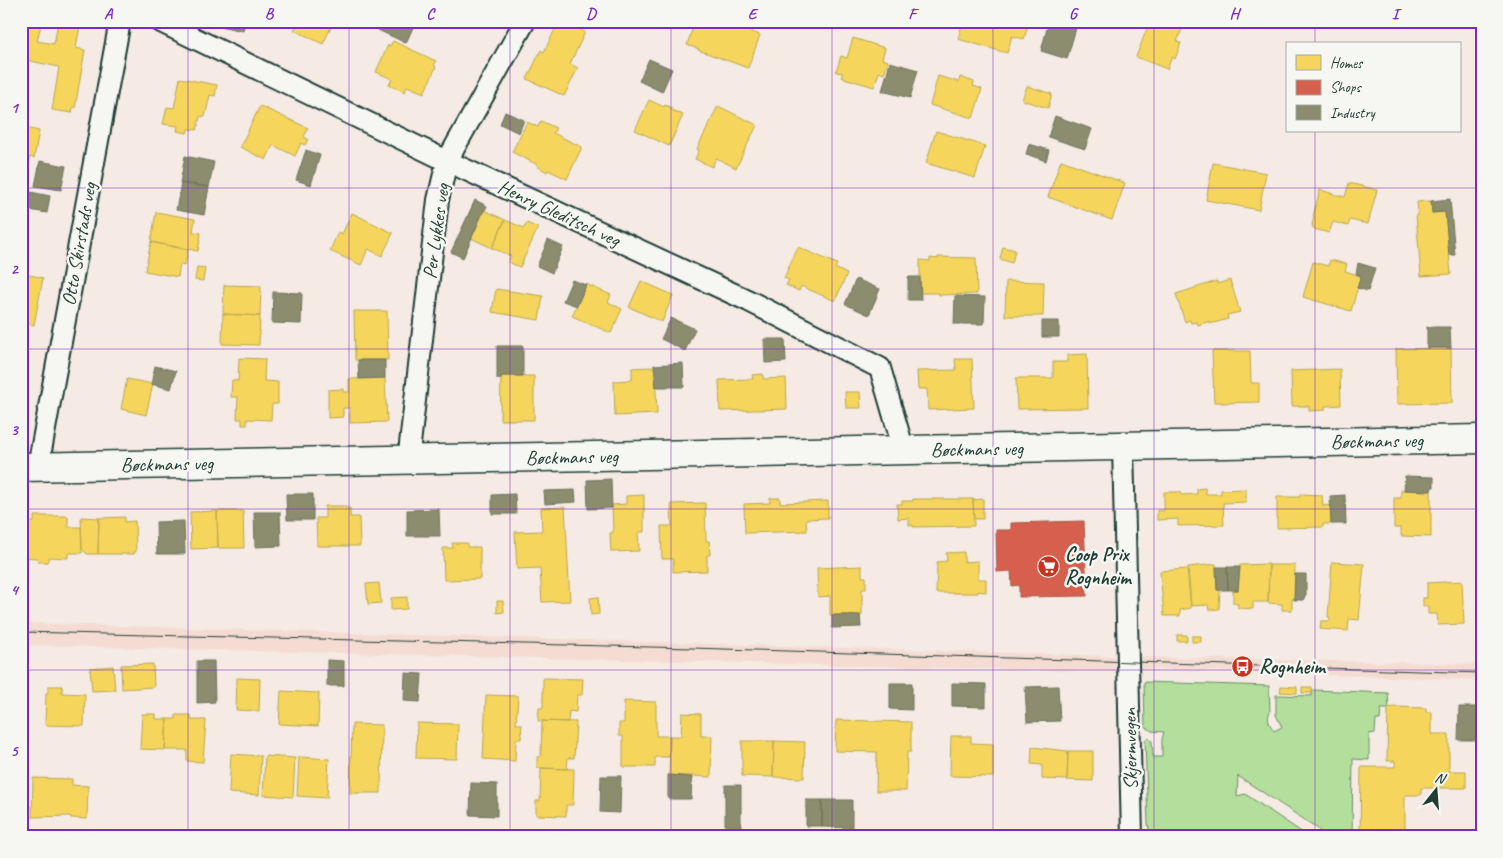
<svg xmlns="http://www.w3.org/2000/svg" width="1503" height="858" font-family="Caveat,sans-serif">
<rect width="100%" height="100%" fill="#f5eae4"/>
<filter id="ink" filterUnits="userSpaceOnUse"><feTurbulence type="fractalNoise" baseFrequency=".02" numOctaves="2"/><feDisplacementMap in="SourceGraphic" scale="10" xChannelSelector="R" yChannelSelector="G"/><feConvolveMatrix kernelMatrix="1 2 1 2 8 2 1 2 1" color-interpolation-filters="sRGB"/></filter>
<g filter="url(#ink)">
<!-- built -->
<path fill="#f4dcd3" d="M21 623 1140 657 1482 664V680L1141 669 1107 672 21 645Z"/>
<!-- green -->
<path fill="#b3de9b" stroke="#698e68" d="M1144 682 1269 686 1270 712C1266 719 1270 725 1274 731L1282 727 1276 715V695L1312 696V690L1388 693 1389 709H1381L1380 720H1376L1375 733 1369 734V760L1353 759 1352 837H1324L1317 828 1238 776 1237 796 1245 794 1309 837H1150L1148 823 1145 740 1148 738 1152 741 1153 757H1162V739L1164 732 1152 731 1145 727Z"/>
<!-- homes -->
<path fill="#f6d55c" stroke="#b6a750" d="M28 21H50V26L41 25 37 41 54 44 58 22 80 26 76 48 85 50 75 108 73 107 72 113 52 110 59 67 21 59Z
M295 21H334L323 44 294 30 298 23Z
M559 21H563L585 32 570 64 578 68 564 96 527 79 541 50 544 52Z
M695 21H721L760 35 748 68 698 50 699 49 687 45Z
M963 21H1029L1024 39 1012 36 1007 53 958 39Z
M1150 21H1160L1182 29 1177 42 1181 43 1175 59 1172 57 1167 69 1136 57Z
M21 26 27 27 21 58Z
M853 38 885 48 882 59 888 61 884 74 879 72 874 87 841 77 843 73 836 72 841 56 847 58Z
M393 41 436 61 434 66 436 67 424 93 407 86 405 92 389 85 392 79 376 72 388 45 390 46Z
M938 76 959 82 960 77 974 82 973 86 982 89 973 118 930 105Z
M180 78 217 85 215 96 210 95 205 117 200 116 197 130 188 129 187 133 177 131 178 126 163 124 167 107 174 108Z
M1027 86 1052 94 1048 108 1022 100Z
M649 100 664 107 665 105 672 108 671 110 683 115 669 146 635 130Z
M260 106 308 128 304 137 308 139 305 145 301 143 295 156 273 145 266 160 240 147Z
M718 106 757 125 736 168 716 158 712 167 695 159 699 150 697 149Z
M541 121 556 128 553 133 582 147 567 179 548 170 547 172 537 166 538 165 512 152 527 122 538 127Z
M21 127 39 131 34 158 30 157 28 171 21 170Z
M936 131 985 146 975 178 926 163Z
M1061 160 1125 183 1112 220 1048 197Z
M1213 163 1266 173 1259 210 1206 200Z
M1349 183 1377 190 1368 224 1350 220 1348 226 1333 222 1329 233 1314 229 1312 225 1314 217 1313 216 1320 190 1345 197Z
M1431 201 1432 213 1445 212 1451 274 1421 276 1416 215 1418 214 1417 202Z
M21 204H25L21 225Z
M484 210 505 220 492 248 471 238Z
M156 212 195 219 193 232 201 233 198 251 151 242Z
M352 213 393 233 382 256 368 249 361 265 330 251 338 232 342 234Z
M505 220 524 228 527 223 538 228 520 267 508 262 511 256 492 248Z
M151 242 188 250 185 265 180 264 178 277 145 271Z
M798 247 837 264 835 268 847 274 835 301 801 286 799 291 786 285 789 280 784 278Z
M1003 247 1015 250 1012 263 1000 259Z
M938 257 976 258 977 294 939 295V293H920V260L930 261V258L938 259Z
M1330 260 1347 264 1345 271 1361 276 1351 311 1303 297 1313 262 1328 266Z
M197 267 205 268 203 281 195 280Z
M21 273 43 278 34 325 21 323Z
M1230 280 1240 312 1227 315 1228 319 1210 324V321L1198 325 1197 322 1191 323 1190 320 1185 322 1176 294 1217 281V284Z
M641 281 673 295 662 322 629 307Z
M1006 281 1044 282 1043 316H1005Z
M586 284 611 295 608 302 622 309 611 333 572 316Z
M224 285 261 286 260 316 223 314Z
M496 289 543 296 539 320 492 312Z
M354 311H387L388 360H355Z
M223 314 260 316 259 345 222 344Z
M1451 348 1452 403 1397 404 1396 349Z
M1212 351H1250L1251 383H1259V402L1221 403V402H1214Z
M1087 354 1088 408 1017 409 1016 378H1053V362H1067V355Z
M239 358 265 359 264 381 278 382V404H272L271 420 247 419V425H242V419H237L238 397H231L232 380 238 381Z
M955 359H972L974 408 928 410 927 389H918L917 371 956 370Z
M653 367 655 369 657 414 615 416 614 381 632 380V368Z
M1340 369 1341 405 1325 406V410L1309 411V406H1292L1291 371Z
M763 374V379L786 378 787 409 720 411 719 380 753 379 752 375Z
M501 376H534V420H500Z
M21 377 24 378 21 395Z
M385 378 387 422 350 423V408H343V417L328 418V390L343 389V392H349V379Z
M127 379 153 384 146 415 121 409Z
M845 392H860L861 408H846Z
M21 402H26L25 410 21 409Z
M1205 488 1206 494H1221V490L1246 489V502L1223 503 1224 525 1178 526V519L1157 520V510L1164 511V492H1181V495L1197 494V489Z
M1401 490 1431 491V537L1401 536V528H1394V498H1401Z
M1300 494 1322 495 1323 506 1331 505V524H1323V527L1277 528V497H1300Z
M644 495V532H638L639 551 611 552 610 533H613L612 505 626 504V496Z
M770 498H780V503L828 501V518L806 519 807 531 745 533 744 504 770 503Z
M913 499H973L974 526 913 527V525H909V518L898 519 897 504H902V501H913Z
M983 499V519H974L973 500Z
M705 503 706 541H709L710 555H707V571L673 572V559H662L661 526H672L671 504Z
M325 506H345V508H350V517H359L360 546H317L316 518H325Z
M565 507 570 601 542 602 540 568 517 569 515 532 542 531 541 508Z
M217 511 218 548 191 549 190 512Z
M217 511H243L244 548H218Z
M34 516H68V527H81L82 553H68V558L49 557 47 562H38L37 558 21 557V522H34Z
M81 517 99 518 98 554H87L82 549Z
M125 517V522L135 521 136 552H134V554H98L99 518Z
M452 543H467V547H480V579L444 580 443 548H453Z
M964 552V562L978 561V579H986V592L978 591V593H936L937 562 947 561 946 553Z
M1332 562 1364 564 1359 620 1349 619 1348 631 1320 629 1321 621H1330V617H1328Z
M1216 564 1217 590H1220L1219 609 1209 610 1208 605 1191 606 1188 567Z
M1269 564 1268 602H1253V609L1238 608V604L1233 603V590H1238L1240 565Z
M1269 565H1295L1294 599H1292V610H1282V604L1268 603Z
M862 566V577H866V589H862V615H830V596L818 597 817 568Z
M1187 569 1191 608 1180 610V616H1164L1160 571Z
M1462 581 1464 624 1438 625 1437 614H1428V606H1423V598H1427V583Z
M379 583 381 603 368 604 366 584Z
M407 597V609L391 610V598Z
M598 597 599 614 591 615 590 598Z
M497 601H503L504 612 497 613Z
M1177 635H1187V641H1177Z
M1192 636H1201V642H1192Z
M153 664 154 687 122 689 121 665Z
M113 666 115 690 92 691 90 668Z
M237 678 260 679 259 711 236 710Z
M543 678 583 679 582 695H577L576 712 569 711 568 722 538 721 539 708H543Z
M48 686H62V693L85 694 84 726 45 725 46 693H48Z
M1281 686 1297 687V693L1280 692Z
M1302 687H1312V693H1302Z
M281 691 319 693 318 726 279 724Z
M486 695 518 696 516 724H522L521 739H516L515 761 483 759Z
M624 701 656 702V736H670L669 757H655V767H623V736H619V723H624Z
M1395 707 1426 708V712H1432V734H1449V771H1466V788H1421V795H1405V837H1360L1361 767H1395V761H1387L1388 708Z
M682 713 701 714V736H712L711 777 669 775 670 736H681Z
M142 714H156V719H167L165 750 140 749Z
M176 715H191V720H206L203 762 187 761V750H165L167 719H176Z
M836 720 911 722V752H907L906 791H876L877 752 835 751Z
M542 721 576 722 574 758H568L567 769 537 768V757L541 756Z
M417 723 458 724 457 759 416 758Z
M352 724 382 725 381 793H350Z
M951 736H971V743L993 744V777L950 776Z
M742 741H774L773 777 742 776Z
M774 741 805 742 804 778 773 777Z
M1032 747 1068 751 1067 780 1042 779V765L1031 764Z
M1068 751H1093V781L1067 780Z
M231 754 261 756 259 795 229 793Z
M265 756 295 758 293 797 263 795Z
M299 757 329 759 327 798 297 796Z
M541 768 574 769 573 805H566V816L536 815V801H540Z
M33 778 72 779V785L88 786 87 819 71 818 70 816 32 817Z"/>
<!-- shops -->
<path fill="#d6604d" stroke="#9f5646" d="M1084 521 1087 596 1019 597V585L1012 586 1011 571 997 572 996 530H1011V523Z"/>
<!-- industry -->
<path fill="#8c8c6e" stroke="#6b745d" d="M216 21H245L243 31 215 25Z
M382 21H416L406 43 378 30Z
M1049 21H1078L1067 59 1041 51Z
M649 59 672 69 662 92 639 81Z
M890 62 918 70 910 98 882 91Z
M505 112 524 120 519 133 500 124Z
M1055 116 1092 129 1085 149 1048 137Z
M1029 144 1049 150 1046 161 1026 154Z
M306 150 320 155 311 185 296 180Z
M185 156 214 162 209 187 180 183Z
M40 161 66 166 61 190 35 186Z
M181 183 209 187 204 215 176 210Z
M26 191 50 196 47 213 29 210 30 201 24 200Z
M1450 199 1455 255H1449L1445 212 1432 213 1431 201Z
M475 200 487 206 485 210H484L463 258 451 252Z
M548 240 563 247 552 273 537 266Z
M1358 263 1375 268 1368 291 1357 288 1361 276 1356 274Z
M908 277H920L921 300H908Z
M856 279 880 289 869 315 845 304Z
M572 280 586 285 577 306 563 301Z
M273 292 302 293 301 324 272 323Z
M955 296 985 297 984 324H954Z
M671 318 695 329 685 351 661 339Z
M1042 321H1059V337H1042Z
M1427 327H1450L1451 348H1427Z
M764 339H785L786 362 765 363Z
M497 346H523V376H501V379H497Z
M358 360H385V378L359 379Z
M683 363 684 387H656L654 365Z
M155 366 176 371 171 389 151 384Z
M1405 476 1434 477V487H1432L1431 491 1404 490Z
M611 479 612 508 588 509 587 480Z
M575 490 576 502 545 504 544 491Z
M286 494H313V520H287Z
M515 494 516 514H492V495Z
M1345 495 1346 524H1331L1330 496Z
M439 509 440 536H407V510Z
M254 512H280L281 546 255 547Z
M184 521 185 554H157L156 522Z
M1216 567H1227L1228 590H1217Z
M1227 567H1240L1238 590H1228Z
M1295 574H1306V595L1303 600H1294Z
M832 615H860L861 627 832 628Z
M327 660 344 661V686H327Z
M197 661H214L215 702 197 703Z
M405 673 422 674 420 702 404 701Z
M890 683H912V710L890 709Z
M952 683 986 684V707L952 706Z
M1058 686 1060 721 1027 722 1025 687Z
M1459 707H1482V740H1458Z
M668 775 692 777 691 799H668Z
M601 776H621L620 813 600 812Z
M471 783 497 784V816L470 815Z
M725 785H741V826H725Z
M806 800H822V826H806Z
M822 800H852V828L822 827Z
M21 805 30 806 28 837 21 836Z"/>
<g fill="none" stroke-linecap="round" stroke-linejoin="round">
<defs>
<path id="street" d="M159 21 447 161 749 301 880 368 904 451
M1123 445 1132 837
M410 460V444L438 200 447 161 525 21
M38 467 120 21"/>
<path id="secondary" d="M21 467 1482 439"/>
</defs>
<!-- street casing -->
<use href="#street" stroke="#1f3d34" stroke-width="24"/>
<!-- secondary casing -->
<use href="#secondary" stroke="#1f3d34" stroke-width="31"/>
<!-- street -->
<use href="#street" stroke="#f6f6f2" stroke-width="20"/>
<!-- secondary -->
<use href="#secondary" stroke="#f6f6f2" stroke-width="28"/>
<!-- tram -->
<path stroke="#1f3d34" stroke-width="1" d="M21 632 692 648 1482 673"/>
</g>
</g>
<!-- grid -->
<path fill="none" stroke="#7b2cbf" stroke-width="1" stroke-opacity="0.55" d="M188 21V837M349 21V837M510 21V837M671 21V837M832 21V837M993 21V837M1154 21V837M1315 21V44M1315 131V837M21 188H1482M21 349H1482M21 509H1482M21 670H1482"/>
<!-- icons -->
<defs>
<symbol id="supermarket-disc" viewBox="-11 -11 22 22"><circle r="9.5" fill="#c8321e" stroke="#f6f6f2"/><path d="M-6-5.5h2.5l.6 2H6L4.5 2H-2.5L-4.4-4H-6ZM-1.5 3.2a1.3 1.3 0 1 0 .1 0ZM3 3.2a1.3 1.3 0 1 0 .1 0Z" fill="#fff"/></symbol>
<symbol id="bus-disc" viewBox="-11 -11 22 22"><circle r="9.5" fill="#c8321e" stroke="#f6f6f2"/><path d="M-5-6H5V4H4V6H2V4H-2V6H-4V4H-5ZM-3.5-4V0h7V-4ZM-3.5 1.2v1.5H-2V1.2ZM2 1.2v1.5H3.5V1.2Z" fill="#fff"/></symbol>
</defs>
<g fill-rule="evenodd">
<use href="#supermarket-disc" x="1036" y="554" width="25" height="25"/>
<use href="#bus-disc" x="1230" y="654" width="25" height="25"/>
</g>
<g text-anchor="middle" dominant-baseline="central" stroke-width="5" stroke-linejoin="round" paint-order="stroke">
<!-- street labels -->
<g font-size="20" fill="#1f3d34" stroke="#f6f6f2">
<text transform="translate(559 213) rotate(25)">Henry Gleditsch veg</text>
<text transform="translate(436 231) rotate(-82)">Per Lykkes veg</text>
<text transform="translate(79 244) rotate(-80)">Otto Skirstads veg</text>
<text transform="translate(1377 441) rotate(-1)">Bøckmans veg</text>
<text transform="translate(977 449) rotate(-1)">Bøckmans veg</text>
<text transform="translate(572 457) rotate(-1)">Bøckmans veg</text>
<text transform="translate(167 464) rotate(-1)">Bøckmans veg</text>
<text transform="translate(1130 749) rotate(-91)">Skjermvegen</text>
</g>
<!-- poi labels -->
<g font-size="20" font-weight="bold" fill="#1f3d34" stroke="#f6f6f2" text-anchor="start">
<text x="1065" y="554">Coop Prix<tspan x="1065" dy="23">Rognheim</tspan></text>
<text x="1259" y="666">Rognheim</text>
</g>
</g>
<!-- margin -->
<rect width="1503" height="858" fill="none" stroke="#f6f6f2" stroke-width="55"/>
<!-- legend -->
<rect x="1286" y="42" width="175" height="90" fill="#f6f6f2" stroke="#a0aca6"/>
<rect x="1296" y="55" width="25" height="15" fill="#f6d55c" stroke="#a0aca6"/>
<text x="1330" y="68" font-size="15" fill="#1f3d34">Homes</text>
<rect x="1296" y="80" width="25" height="15" fill="#d6604d" stroke="#a0aca6"/>
<text x="1330" y="92" font-size="15" fill="#1f3d34">Shops</text>
<rect x="1296" y="105" width="25" height="15" fill="#8c8c6e" stroke="#a0aca6"/>
<text x="1330" y="118" font-size="15" fill="#1f3d34">Industry</text>
<!-- north arrow -->
<g transform="translate(1436 790) rotate(17)" stroke="#f6f6f2" stroke-width="4" paint-order="stroke">
<path d="M0-4L9 19L0 12L-9 19Z" fill="#1f3d34"/>
<text y="-8" font-size="14" font-weight="bold" text-anchor="middle" fill="#1f3d34">N</text>
</g>
<rect x="28" y="28" width="1448" height="802" fill="none" stroke="#7b2cbf" stroke-width="2"/>
<g font-size="16" text-anchor="middle" font-weight="bold" fill="#7b2cbf">
<text x="108" y="19">A</text>
<text x="269" y="19">B</text>
<text x="430" y="19">C</text>
<text x="591" y="19">D</text>
<text x="752" y="19">E</text>
<text x="912" y="19">F</text>
<text x="1073" y="19">G</text>
<text x="1234" y="19">H</text>
<text x="1395" y="19">I</text>
<text x="14" y="113">1</text>
<text x="14" y="274">2</text>
<text x="14" y="435">3</text>
<text x="14" y="595">4</text>
<text x="14" y="756">5</text>
</g>
</svg>
